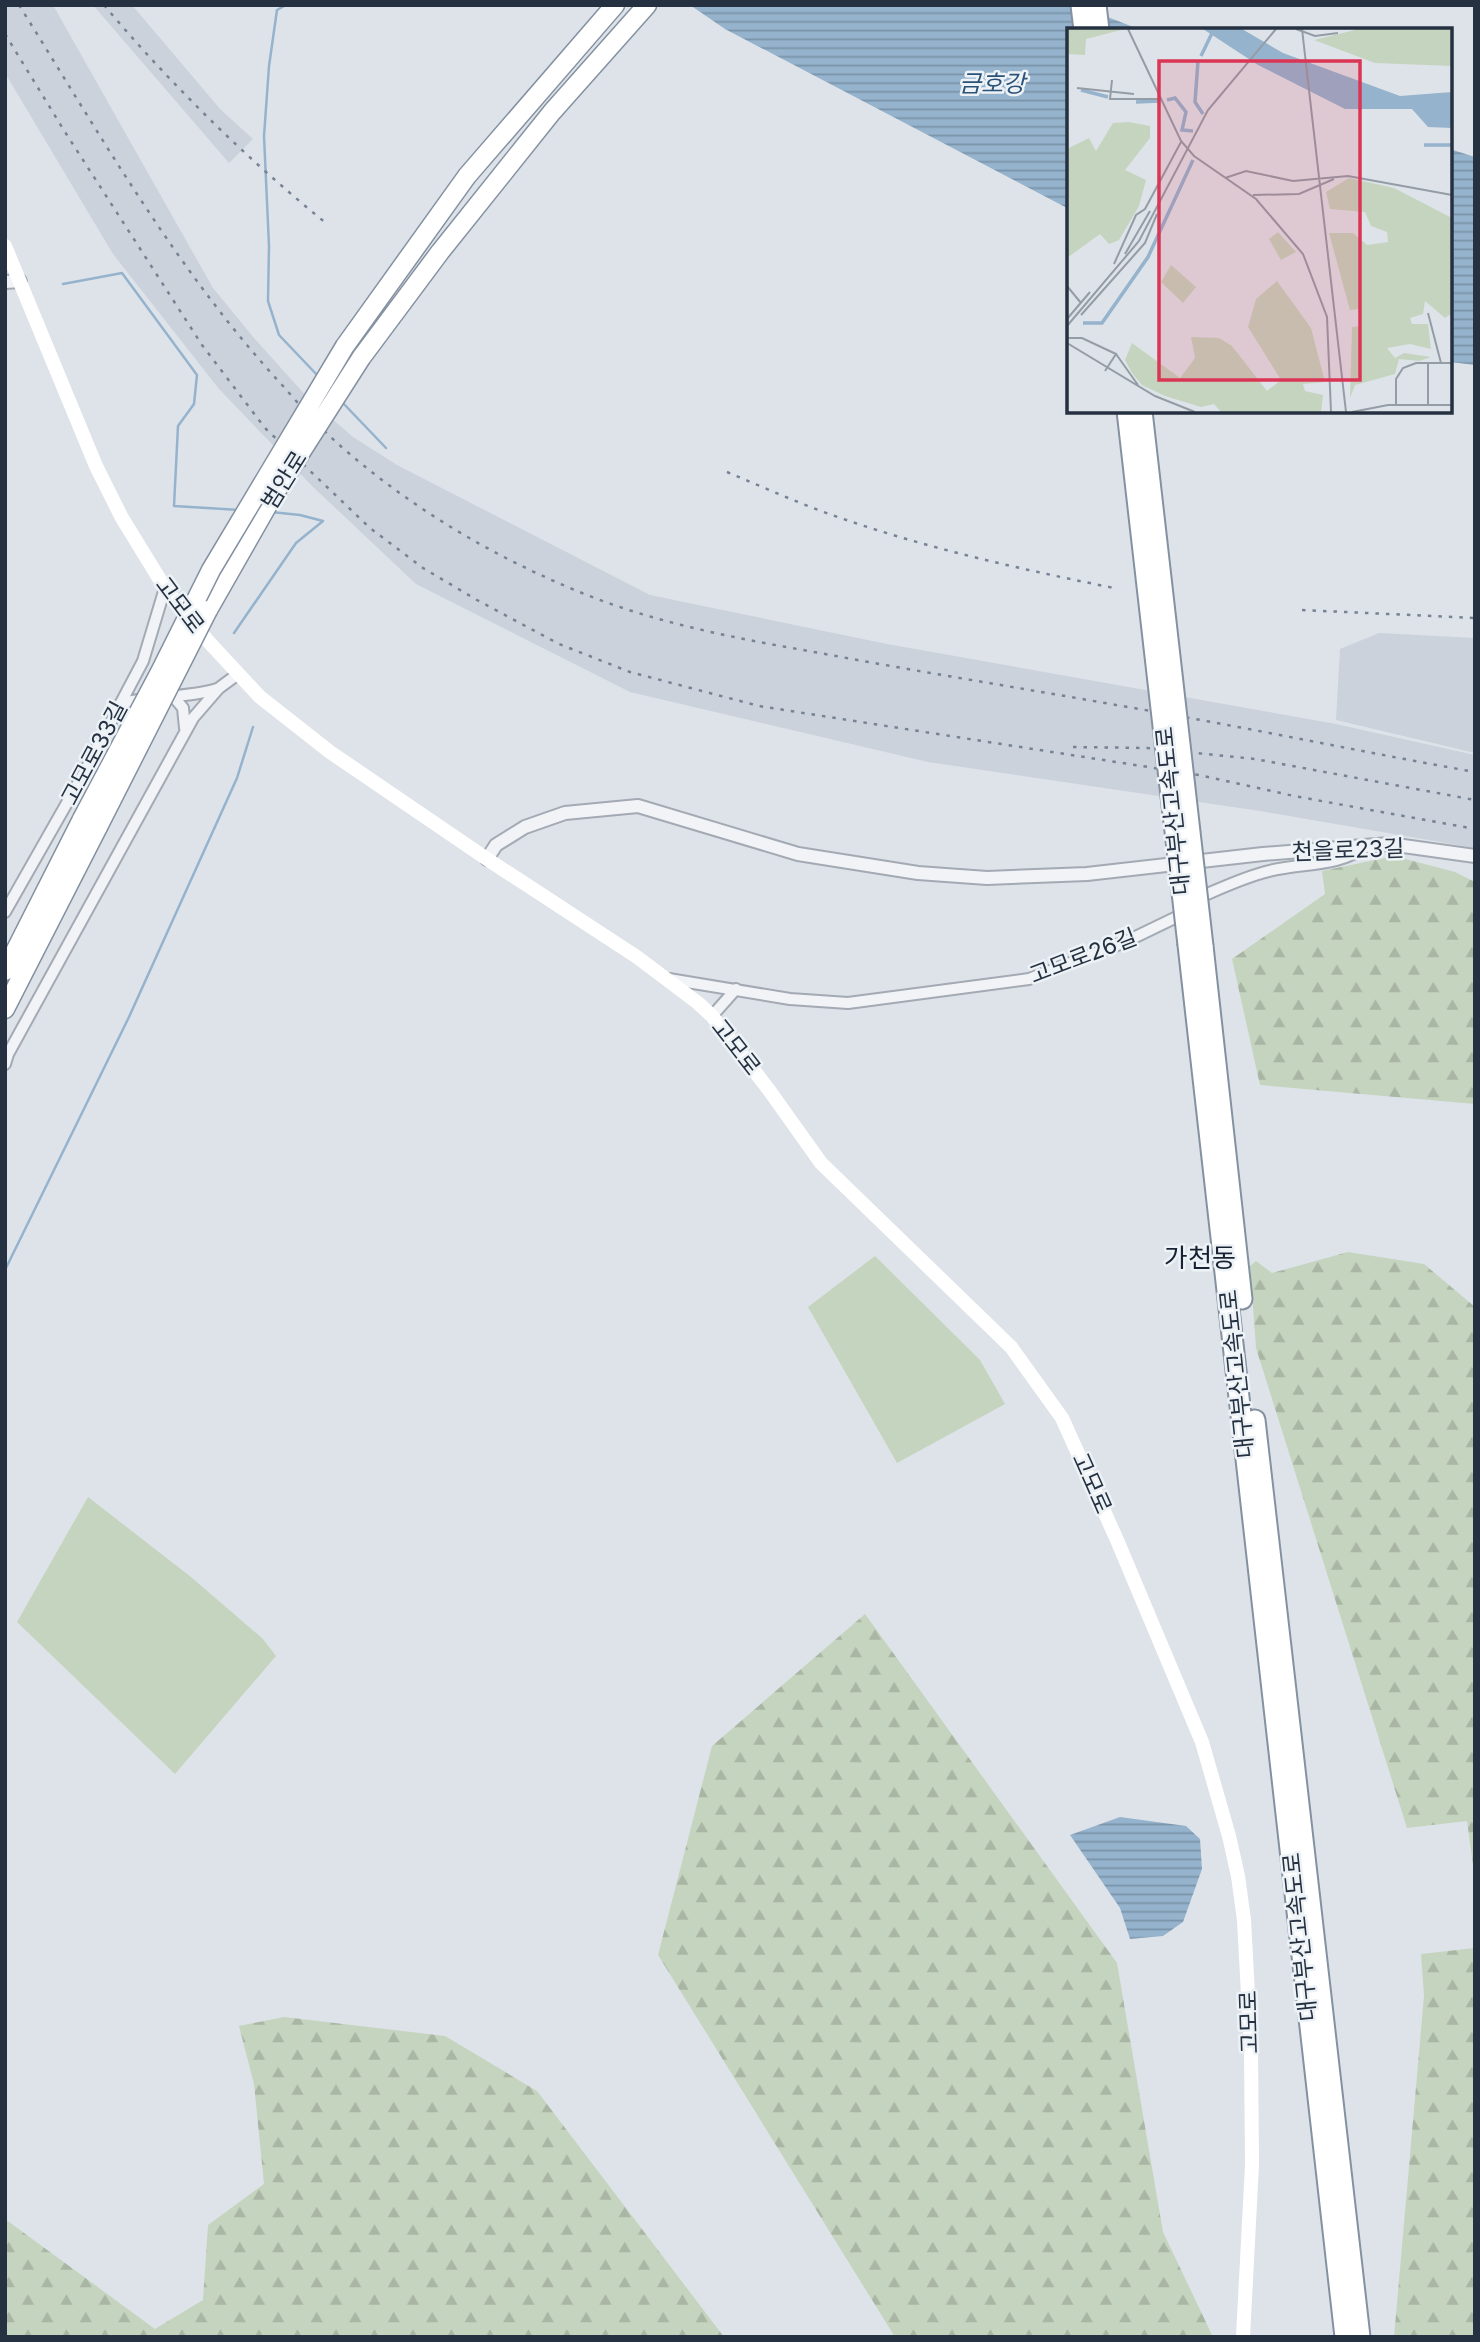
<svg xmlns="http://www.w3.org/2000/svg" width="1480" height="2342" font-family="Inter,'Noto Sans KR',sans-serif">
<defs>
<pattern id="forest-firs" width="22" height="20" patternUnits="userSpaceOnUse" patternTransform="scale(1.75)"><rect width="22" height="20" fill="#c5d4be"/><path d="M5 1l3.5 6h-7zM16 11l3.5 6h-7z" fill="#a9b6a4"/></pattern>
<pattern id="water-rules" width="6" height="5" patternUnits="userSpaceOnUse" patternTransform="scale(1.75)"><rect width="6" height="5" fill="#95b3cd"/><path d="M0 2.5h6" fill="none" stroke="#7992a8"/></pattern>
</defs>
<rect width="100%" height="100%" fill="#dee3e9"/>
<!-- built -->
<path fill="#ccd2db" d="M5 5H53L213 288 254 338 308 398 353 437 397 465 650 595 887 644 1336 724 1475 755V848L1260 811 928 762 630 692 416 584 311 485 219 389 113 254 5 73Z
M93 5H132L221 110 253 139 229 163Z
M1379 633 1475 638V753L1336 720 1340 649Z"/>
<!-- grass -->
<path fill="#c5d4be" d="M875 1256 980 1360 1005 1404 897 1463 808 1307Z
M88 1497 191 1577 263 1639 276 1656 175 1774 17 1622Z"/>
<!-- forest -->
<path fill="url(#forest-firs)" d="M1394 856 1455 872 1475 882V1104L1260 1085 1232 959 1325 894 1322 871Z
M1348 1252 1424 1264 1475 1307V1879L1467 1821 1407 1828 1256 1348 1250 1266 1256 1261 1272 1273Z
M865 1614 1117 1963 1163 2232 1213 2337H895L658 1955 712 1746Z
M1475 1948V2337H1394L1424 1996 1421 1954Z
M284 2017 445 2036 537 2091 724 2337H5V2219L155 2329 203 2300 208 2225 264 2184 254 2084 239 2026Z"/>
<!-- water -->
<path fill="url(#water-rules)" d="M690 5H1077L1141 30H1069V209L725 29Z
M1450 149 1475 157V365L1450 362Z
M1120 1817 1186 1826 1200 1839 1202 1869 1183 1922 1163 1936 1130 1939 1120 1908 1070 1835Z"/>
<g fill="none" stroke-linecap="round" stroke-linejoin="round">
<!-- stream -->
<path stroke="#95b3cd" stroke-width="2.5" d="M286 5 277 10 269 66 264 136 269 246 268 301 279 335 319 377
M63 284 122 273 197 375 194 404 178 426 174 506 240 510
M342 402 386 448
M271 512 300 515 323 521
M234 633 296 543 323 521
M5 1270 129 1017 237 778 253 727"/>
<defs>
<path id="minor" d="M172 695 183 708 185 728
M120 704C152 694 186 699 217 689
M1196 899C1219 889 1244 877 1269 871 1305 862 1336 868 1369 845
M5 912 84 773 143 661 165 588
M669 979 790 999 848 1003 1029 979 1125 942 1185 913 1186 910
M712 1016 736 989
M5 1064 8 1054 193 718 219 688 238 674"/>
<path id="tertiary" d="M5 282 20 281
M487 859 496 845 525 827 565 813 638 806 798 854 918 873 987 878 1087 874 1263 854 1389 844 1475 856"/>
<path id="trunk" d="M345 346 467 176 615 5
M361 358 440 252 552 112 647 5
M208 610 273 496
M5 971 82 819
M5 1009 98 827"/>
<path id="motorway" d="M1081 5 1084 30
M1096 5 1099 30
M1188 945 1345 2337
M1203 946 1242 1299
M1255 1420 1360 2337"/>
</defs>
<!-- minor casing -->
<use href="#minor" stroke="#a3aab3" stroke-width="14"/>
<!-- tertiary casing -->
<use href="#tertiary" stroke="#a3aab3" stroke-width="16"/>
<!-- trunk casing -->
<use href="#trunk" stroke="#8491a1" stroke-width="21"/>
<!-- motorway casing -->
<use href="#motorway" stroke="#8491a1" stroke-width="23"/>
<!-- minor -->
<use href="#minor" stroke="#f1f3f7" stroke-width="10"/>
<!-- tertiary -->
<use href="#tertiary" stroke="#f1f3f7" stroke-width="12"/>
<!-- secondary -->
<path stroke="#fff" stroke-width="14" d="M5 246 96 466 122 518 165 588 207 640 260 697 330 752 487 859 637 957 698 1003 712 1016 769 1090 821 1163 1011 1347 1062 1418 1117 1540 1202 1742 1229 1836 1238 1876 1244 1920 1251 2050 1252 2165 1243 2337"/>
<!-- trunk -->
<use href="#trunk" stroke="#fff" stroke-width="18"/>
<!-- motorway -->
<use href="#motorway" stroke="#fff" stroke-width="19"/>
<!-- rail -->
<path stroke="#768394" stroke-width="2.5" stroke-dasharray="3.5 7" stroke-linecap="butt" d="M19 5C101 136 178 273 283 386 302 408 322 430 344 449 414 510 496 558 582 593 658 624 740 639 820 653 920 672 1021 688 1122 706 1240 726 1357 751 1475 772
M104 5C171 85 246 158 327 224
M5 34 65 132 202 345 265 428 370 528 423 568 477 600 559 644 630 672 759 706 1199 775 1294 796 1475 829
M727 472C758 485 789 499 821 511 916 546 1015 568 1114 588
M1302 610 1475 618
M1073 747 1147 748 1255 759 1475 800"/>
<defs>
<path id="trunk-bridge" d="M273 496 361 358
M82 819 160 672 211 570 345 346
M98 827 208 610"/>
<path id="motorway-bridge" d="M1127 411 1188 945
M1142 411 1203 946"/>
</defs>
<!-- trunk-bridge casing -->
<use href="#trunk-bridge" stroke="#8491a1" stroke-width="21" stroke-linecap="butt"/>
<!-- motorway-bridge casing -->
<use href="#motorway-bridge" stroke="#8491a1" stroke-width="23" stroke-linecap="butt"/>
<!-- trunk-bridge -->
<use href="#trunk-bridge" stroke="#fff" stroke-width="18"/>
<!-- motorway-bridge -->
<use href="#motorway-bridge" stroke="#fff" stroke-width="19"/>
</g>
<g text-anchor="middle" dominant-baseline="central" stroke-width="5" stroke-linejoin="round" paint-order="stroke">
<!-- street labels -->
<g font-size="23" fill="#253141" stroke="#edf2f6">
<text transform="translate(284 480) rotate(-58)">범안로</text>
<text transform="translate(180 605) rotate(53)">고모로</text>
<text transform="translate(94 753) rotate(-62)">고모로33길</text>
<text transform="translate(1173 811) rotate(-96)">대구부산고속도로</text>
<text transform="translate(1348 850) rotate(-2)">천을로23길</text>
<text transform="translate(1083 956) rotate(-21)">고모로26길</text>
<text transform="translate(736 1047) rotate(52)">고모로</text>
<text transform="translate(1237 1374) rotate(-96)">대구부산고속도로</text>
<text transform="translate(1092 1483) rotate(66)">고모로</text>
<text transform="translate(1300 1937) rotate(-96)">대구부산고속도로</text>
<text transform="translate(1249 2022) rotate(-92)">고모로</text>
</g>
<!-- water labels -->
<g font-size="24" font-style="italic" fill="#2b5279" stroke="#edf2f6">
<text x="992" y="83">금호강</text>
</g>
<!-- quarter labels -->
<g font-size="26" fill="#182232" stroke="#edf2f6">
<text x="1200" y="1257">가천동</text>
</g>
</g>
<!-- overview -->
<g transform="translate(1067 28)">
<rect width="385" height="385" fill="#dee3e9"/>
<path d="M211 204 229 224 214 232 202 211ZM104 237 129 259 116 275 94 254Z" fill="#c5d4be"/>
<path d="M0 1H58L19 11 18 27 0 26ZM62 94 83 98V110L58 142 79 152 72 178 52 212 42 216 33 206 0 230V121L22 110 29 123 46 95ZM282 150 327 160 385 190V285L378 290 358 273 356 286 343 290 345 296H361L364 321 343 316 320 320 328 330 337 325 364 329 352 333 332 331 328 346 288 357 283 370 285 299 294 298 291 281 283 282 262 205H286L300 217 321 214 320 204 304 198 298 184 263 181 259 164ZM210 253 244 300 258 354 236 356 238 363 256 367 254 384H154L147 376 134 379 98 368 75 357 65 345 58 332 65 315 113 350 128 330 124 309 152 310 165 318 200 363 214 352 181 299 189 271Z" fill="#c5d4be"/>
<path d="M292 1H385V38L308 35 247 12Z" fill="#c5d4be"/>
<path d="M136 1H175L216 25 333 68 385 64V100L361 99 345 81H278L191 37Z" fill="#95b3cd"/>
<path fill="none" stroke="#95b3cd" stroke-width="3.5" d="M134 28 147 1M131 33 128 74 136 86M14 62 41 69M100 72 108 70 119 84 115 102 126 103M69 74 92 73M357 117H385M16 295H35L81 229 126 132"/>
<path fill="none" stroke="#949ca6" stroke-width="2" d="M61 1 114 113 127 128 189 171 236 226 260 289 264 384M229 1 248 8 271 5M235 1 279 384M45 52 43 71H94M10 60 67 66M158 150 179 143 226 153 281 148 385 167M186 167 232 166 267 151M58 226 83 183M47 236 69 187 78 181 114 114M0 258 14 275M361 285 374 335M14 287 78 215 90 186M0 291 23 264M0 298 72 213 141 82 209 1M0 310H15L49 326 38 343M0 315 88 368 128 384M49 326 71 357M361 336V376M329 378V351L336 340 349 335H385M285 384 321 377H385"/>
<path fill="#db3556" fill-opacity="0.15" stroke="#db3556" stroke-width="3.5" d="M92 33H293V352H92Z"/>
<rect width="385" height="385" fill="none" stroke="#253141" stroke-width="3.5"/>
</g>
<!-- border -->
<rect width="1480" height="2342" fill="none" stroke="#253141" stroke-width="14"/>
</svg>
